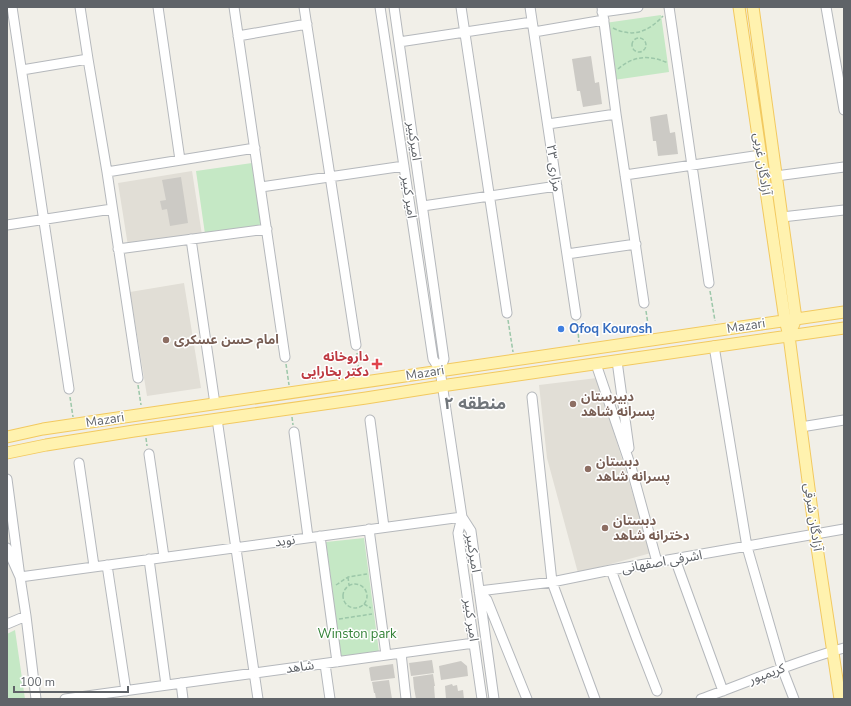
<svg xmlns="http://www.w3.org/2000/svg" width="851" height="706" font-family="'Nunito Sans','Noto Sans Arabic',sans-serif">
<rect width="100%" height="100%" fill="#f1efe8"/>
<!-- education -->
<path fill="#e1ded6" d="M192 171 202 235 128 246 118 183Z
M184 283 201 388 147 396 130 292Z
M597 378 651 553 578 573 547 458 539 385Z"/>
<!-- green -->
<path fill="#c5e8c5" d="M661 15 669 72 614 80 605 23Z
M252 163 262 226 205 234 196 171Z
M364 538 379 652 341 657 326 542Z
M15 630 25 699H7V634Z"/>
<!-- building -->
<path fill="#cccac5" d="M591 56 595 83 599 82 602 104 583 107 580 91H577L572 59Z
M667 114 670 133 675 132 678 154 658 156 656 141H653L650 117Z
M181 177 188 223 170 226 167 209 162 210 160 201 166 200 162 180Z
M432 660 434 673 411 676 409 663Z
M461 661 467 666 468 676 441 680 439 666Z
M393 664 395 678 371 681 369 668 371 667Z
M433 674 435 686H434L435 699H416L414 688 422 687 414 688 413 677Z
M389 680 392 699H376L375 693H374L372 682Z
M452 684 453 686 457 685 458 691 463 690 464 699H446L445 686Z"/>
<g fill="none" stroke-linecap="round" stroke-linejoin="round">
<defs>
<path id="minor" d="M12 7 69 389
M80 7 88 59 107 172 138 378
M158 7 180 160
M234 7 285 357
M304 7 356 345
M380 7 433 359 440 370 462 517 471 531 494 699
M394 7 444 359 440 370
M461 7 507 313
M530 7 576 315
M602 7 616 114 644 303
M669 7 709 283
M826 7 844 110
M602 12 638 7
M534 32 604 20
M238 36 307 24
M399 42 532 22
M22 70 88 59
M548 124 616 114
M107 172 255 148
M625 175 761 155
M776 176 844 167
M261 187 404 166
M423 206 557 186
M782 217 844 210
M7 225 112 209
M191 239 215 404
M118 249 267 229
M567 254 636 244
M714 346 747 547 782 668 794 699
M617 361 629 448
M596 364 631 467 657 562
M532 397 552 582 595 699
M217 419 258 699
M370 420 384 527
M801 427 844 420
M294 432 308 537
M149 454 164 557
M79 463 94 566
M7 479 20 577 26 616 36 699
M462 517 458 533 482 699
M369 529 386 655
M320 536 337 662
M7 548 20 577 462 517
M149 559 166 685
M675 559 723 691
M107 565 126 691
M611 570 636 637 657 691
M479 591 552 582 611 570 844 529
M479 591 487 600 527 699
M7 624 26 616
M401 653 406 699
M325 664 330 699
M181 683 183 699
M65 699 474 643
M701 699C748 682 796 661 844 648"/>
<path id="major" d="M739 7 785 320 789 336 815 534 840 699
M753 7 796 319 793 326
M7 437 43 429 131 416 844 312
M7 453 46 445 134 431 366 398 448 385 844 328"/>
</defs>
<!-- minor casing -->
<use href="#minor" stroke="#b5b8bc" stroke-width="11"/>
<!-- major casing -->
<use href="#major" stroke="#f2c960" stroke-width="13"/>
<!-- path -->
<path stroke="#9cc7a9" stroke-width="1.5" stroke-dasharray="4 2" stroke-linecap="butt" d="M613 28C633 38 648 32 663 16
M632 45a7 7 0 1 1 14 0a7 7 0 1 1-14 0Z
M618 69C634 55 650 55 668 63
M710 291 715 321
M646 311 649 331
M508 320 513 352
M577 322 579 342
M357 353 359 373
M286 364 289 385
M138 385 141 405
M70 397 73 417
M292 417 293 425
M146 438 147 446
M348 577 349 585
M343 596a12 12 0 1 1 24 0a12 12 0 1 1-24 0Z
M336 585 348 577 367 574
M364 604 371 608
M339 619 372 614"/>
<!-- minor -->
<use href="#minor" stroke="#fff" stroke-width="9"/>
<!-- major -->
<use href="#major" stroke="#fff2af" stroke-width="11"/>
</g>
<!-- markers -->
<circle fill="#3f7fe0" stroke="#fff" stroke-width="1.5" cx="561" cy="329" r="4"/>
<g fill="#8d6e63" stroke="#fff" stroke-width="1.5">
<circle cx="166" cy="340" r="4"/>
<circle cx="573" cy="404" r="4"/>
<circle cx="588" cy="469" r="4"/>
<circle cx="605" cy="528" r="4"/>
</g>
<path fill="#e0444e" stroke="#fff" stroke-width="1.5" d="M375 358h4v4h4v4h-4v4h-4v-4h-4v-4h4z"/>
<g text-anchor="middle" dominant-baseline="central" stroke-width="3" stroke-linejoin="round" paint-order="stroke">
<!-- street labels -->
<g font-size="13" fill="#5f6368" stroke="#fff">
<text transform="translate(414 141) rotate(82)">امیرکبیر</text>
<text transform="translate(762 164) rotate(82)">آزادگان غربی</text>
<text transform="translate(554 168) rotate(82)">مزاری ۲۳</text>
<text transform="translate(409 197) rotate(82)">امیر کبیر</text>
<text transform="translate(746 326) rotate(-9)">Mazari</text>
<text transform="translate(425 373) rotate(-9)">Mazari</text>
<text transform="translate(105 420) rotate(-9)">Mazari</text>
<text transform="translate(813 517) rotate(82)">آزادگان شرقی</text>
<text transform="translate(285 541) rotate(-8)">نوید</text>
<text transform="translate(473 553) rotate(81)">امیرکبیر</text>
<text transform="translate(662 562) rotate(-10)">اشرفی اصفهانی</text>
<text transform="translate(471 620) rotate(82)">امیر کبیر</text>
<text transform="translate(300 667) rotate(-8)">شاهد</text>
<text transform="translate(767 674) rotate(-20)">کریمپور</text>
</g>
<!-- shop labels -->
<g font-size="13" font-weight="bold" fill="#366cbe" stroke="#fff" text-anchor="start">
<text x="569" y="329">Ofoq Kourosh</text>
</g>
<!-- education labels -->
<g font-size="13" font-weight="bold" fill="#785e54" stroke="#fff" text-anchor="start">
<text x="174" y="340">امام حسن عسکری</text>
<text x="581" y="397">دبیرستان<tspan x="581" dy="15">پسرانه شاهد</tspan></text>
<text x="596" y="462">دبستان<tspan x="596" dy="15">پسرانه شاهد</tspan></text>
<text x="613" y="521">دبستان<tspan x="613" dy="15">دخترانه شاهد</tspan></text>
</g>
<!-- health labels -->
<g font-size="13" font-weight="bold" fill="#be3a42" stroke="#fff" text-anchor="end">
<text x="369" y="357">داروخانه<tspan x="369" dy="15">دکتر بخارایی</tspan></text>
</g>
<!-- park labels -->
<g font-size="13" fill="#348238" stroke="#fff">
<text x="357" y="634">Winston park</text>
</g>
<!-- district labels -->
<g font-size="17" font-weight="bold" fill="#70757a" stroke="#fff">
<text x="475" y="403">منطقه ۲</text>
</g>
</g>
<!-- border -->
<rect width="851" height="706" fill="none" stroke="#5f6368" stroke-width="16"/>
<!-- scale -->
<path d="M14 686v6h114v-6" fill="none" stroke="#5f6368" stroke-width="2"/>
<text x="20" y="686" font-size="12" fill="#5f6368" stroke="#ffffff" stroke-width="3" paint-order="stroke">100 m</text>
</svg>
